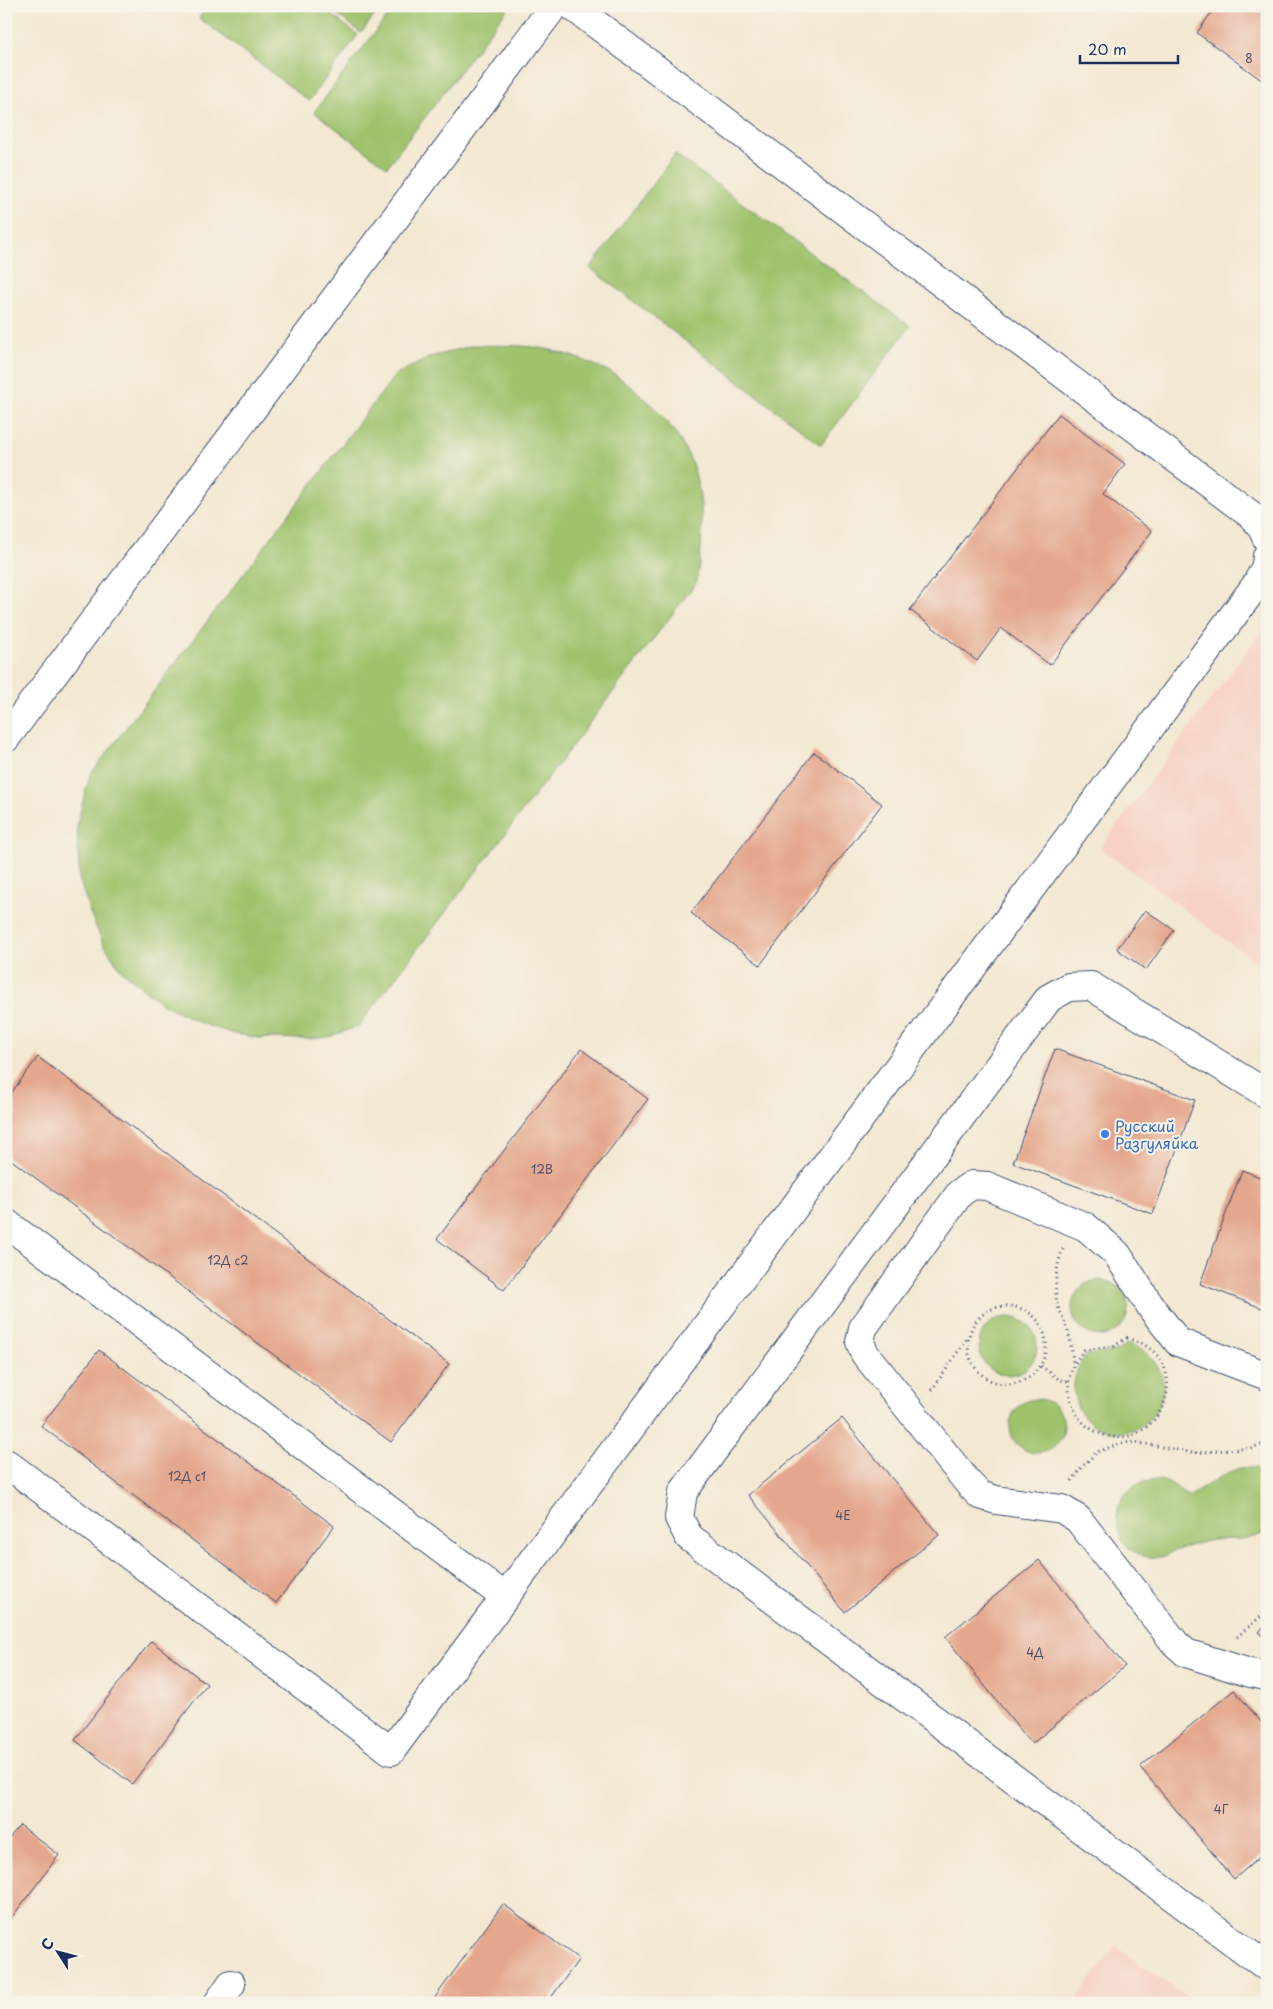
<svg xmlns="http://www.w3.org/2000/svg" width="1273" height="2009" font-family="'Playpen Sans',sans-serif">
<rect width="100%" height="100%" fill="#f7f3e8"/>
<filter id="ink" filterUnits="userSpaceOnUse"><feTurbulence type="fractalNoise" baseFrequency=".02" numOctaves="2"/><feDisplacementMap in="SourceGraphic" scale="10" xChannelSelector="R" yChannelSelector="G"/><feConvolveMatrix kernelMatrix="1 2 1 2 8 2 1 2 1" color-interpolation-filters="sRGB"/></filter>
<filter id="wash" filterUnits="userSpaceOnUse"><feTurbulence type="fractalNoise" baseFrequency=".0096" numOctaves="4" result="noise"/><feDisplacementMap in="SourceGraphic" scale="20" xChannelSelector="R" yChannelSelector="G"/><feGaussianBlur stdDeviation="1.12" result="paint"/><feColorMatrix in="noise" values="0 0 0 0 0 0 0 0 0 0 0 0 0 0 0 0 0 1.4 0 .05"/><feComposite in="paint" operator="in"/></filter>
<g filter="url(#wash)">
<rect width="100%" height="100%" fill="#f3e8d1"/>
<!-- built -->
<path fill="#f6d2c4" d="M1267 624V970L1100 848Z
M1115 1946 1195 2003H1074Z"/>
<!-- green -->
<path fill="#9fc26c" stroke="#5d7865" d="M208 6H320L358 35 309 101 199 18Z
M326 6H382L361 33Z
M395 6 509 7 387 167 314 112Z
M675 154 910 326 821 445 590 268Z
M474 345C498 346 526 344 550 350 570 355 599 365 617 376 648 397 686 437 695 473 705 509 703 546 696 583L359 1026 329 1037 309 1039 258 1038 235 1034 203 1024 161 1003 121 970 103 943 90 913 79 878 77 824 90 775 396 374 431 357Z
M1072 1308a28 28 0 1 1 56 0a28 28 0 1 1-56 0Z
M979 1346a29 29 0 1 1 58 0a29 29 0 1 1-58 0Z
M1128 1343C1200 1372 1147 1455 1097 1427 1088 1421 1081 1415 1077 1405 1070 1386 1075 1371 1086 1355L1117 1351Z
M1010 1426a27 27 0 1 1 54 0a27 27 0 1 1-54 0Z
M1240 1468H1256L1267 1474V1531C1251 1543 1226 1537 1207 1541 1196 1544 1185 1547 1174 1551 1170 1553 1165 1557 1160 1557 1106 1563 1100 1482 1157 1480 1171 1479 1180 1495 1190 1496L1227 1473Z"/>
<g id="blocks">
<!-- building -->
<path fill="#e4a68c" d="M1216 6H1267V84L1197 33Z
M1059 414 1125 464 1103 494 1152 531 1050 665 1001 628 977 661 910 610Z
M814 752 882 804 760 965 691 913Z
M1145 910 1174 930 1146 970 1117 949Z
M581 1049 648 1099 504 1290 437 1239Z
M1055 1049 1195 1100 1153 1214 1013 1163Z
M38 1057 449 1364 391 1442 6 1156V1100Z
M1242 1170 1267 1180V1310L1200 1284Z
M99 1350 334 1526 276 1603 41 1426Z
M842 1418 939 1535 845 1612 748 1495Z
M1039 1560 1125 1666 1032 1744 945 1637Z
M1267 1622V1638L1259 1632Z
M151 1641 207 1684 132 1784 75 1740Z
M1234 1690 1267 1729V1851L1234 1879 1140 1767Z
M20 1825 59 1855 6 1925V1842Z
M503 1904 579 1959 547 2003H431Z"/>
</g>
</g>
<g filter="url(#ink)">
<use href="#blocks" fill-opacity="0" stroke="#3b4b6f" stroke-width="1"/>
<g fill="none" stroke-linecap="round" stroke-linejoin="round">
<defs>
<path id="minor" d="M572 6 1251 515 1261 526 1267 539
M6 738 554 6
M1267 1094 1091 986 1069 987 1049 998 683 1492 679 1518 689 1537 1267 1967
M6 1223 505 1597
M1267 1376 1178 1342 1153 1310 1117 1254 1086 1227 987 1186 972 1185 960 1193 863 1328 860 1342 865 1354 969 1484 980 1495 996 1500 1062 1509 1078 1519 1175 1643 1186 1653 1250 1673 1267 1676
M6 1463 391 1751 1256 585 1266 566 1267 556
M218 2003 231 1984"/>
</defs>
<!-- minor casing -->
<use href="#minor" stroke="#3b4b6f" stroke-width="30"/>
<!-- path -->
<path stroke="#3b4b6f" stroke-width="3" stroke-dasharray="1 4" stroke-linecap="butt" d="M1063 1249C1056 1264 1054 1288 1057 1304 1059 1311 1064 1318 1066 1326 1071 1338 1072 1351 1073 1365
M968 1345a39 39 0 1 1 78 0a39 39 0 1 1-78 0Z
M1127 1338C1133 1340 1140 1342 1145 1345 1198 1379 1148 1462 1093 1430 1084 1425 1077 1417 1073 1407 1065 1382 1068 1371 1084 1350L1114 1346Z
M1041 1366 1060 1380 1068 1381
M932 1390 968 1337
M1072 1481 1082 1467 1097 1452 1122 1443 1135 1442 1194 1453 1250 1448 1267 1443
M1237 1637 1260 1617 1267 1608"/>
<!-- minor -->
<use href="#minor" stroke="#fff" stroke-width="28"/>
</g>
</g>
<!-- markers -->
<circle fill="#3f7fe0" stroke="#f7f3e8" stroke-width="2" cx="1105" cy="1134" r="5"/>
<g text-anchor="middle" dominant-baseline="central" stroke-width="4" stroke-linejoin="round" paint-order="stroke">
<!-- number labels -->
<g font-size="12" fill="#4d4d6a">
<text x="1249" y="58">8</text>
<text x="542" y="1169">12В</text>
<text x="228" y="1260">12Д с2</text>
<text x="187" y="1476">12Д с1</text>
<text x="843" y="1515">4Е</text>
<text x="1035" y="1652">4Д</text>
<text x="1221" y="1809">4Г</text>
</g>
<!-- shop labels -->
<g font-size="15" fill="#366cbe" stroke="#f7f3e8" text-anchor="start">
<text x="1115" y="1125">Русский<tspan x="1115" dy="17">Разгуляйка</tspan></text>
</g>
</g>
<!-- margin -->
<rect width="1273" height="2009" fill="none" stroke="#f7f3e8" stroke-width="25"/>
<!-- north arrow -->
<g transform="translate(58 1952) rotate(306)" stroke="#f7f3e8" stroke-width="4" paint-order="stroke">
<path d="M0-4L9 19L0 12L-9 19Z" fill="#1b2f5e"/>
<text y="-8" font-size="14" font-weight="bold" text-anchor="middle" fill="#1b2f5e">С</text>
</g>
<!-- scale -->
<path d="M1080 55v8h98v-8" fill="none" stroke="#1b2f5e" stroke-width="2.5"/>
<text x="1088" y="55" font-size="15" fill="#1b2f5e" stroke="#f7f3e8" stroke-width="4" paint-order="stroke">20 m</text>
</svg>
